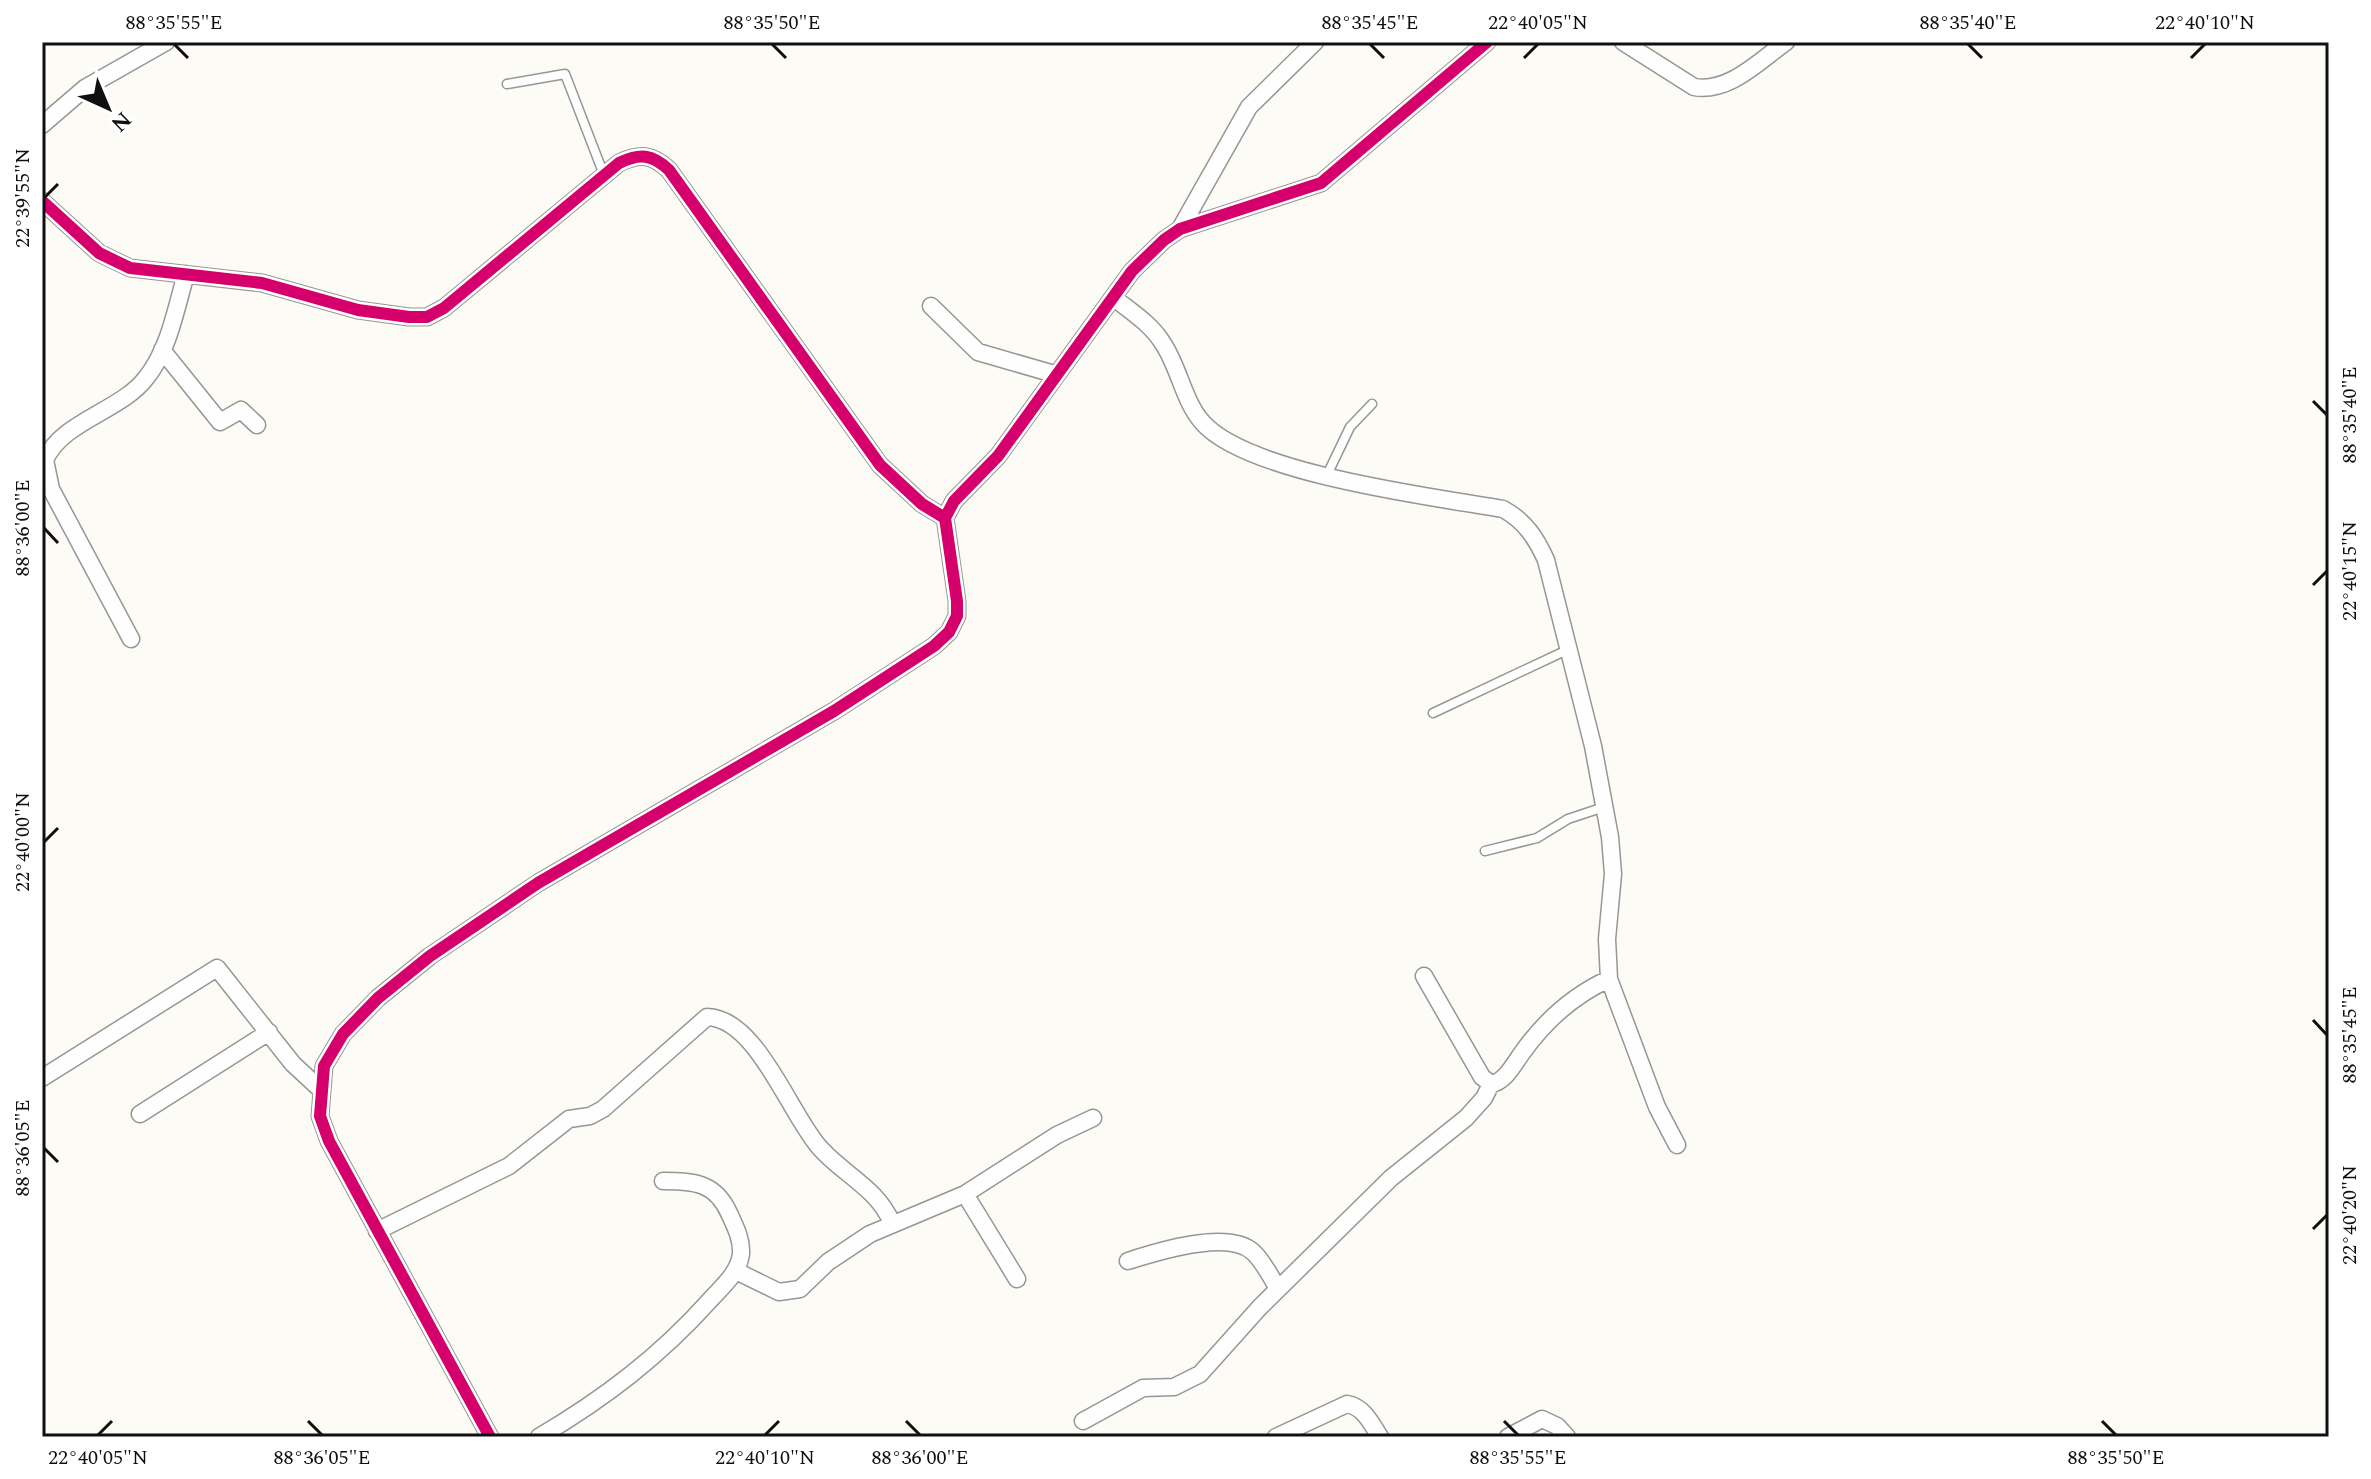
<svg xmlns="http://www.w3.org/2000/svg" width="2371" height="1479" font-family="Spectral,serif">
<rect width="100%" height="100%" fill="#fcfbf6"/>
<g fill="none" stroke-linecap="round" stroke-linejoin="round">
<defs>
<path id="service" d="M507 84 565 74 604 175
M1327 475 1350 427 1372 404
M1433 713 1567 650
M1485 851 1537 838 1568 819 1604 807"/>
<path id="minor" d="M1623 42 1694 87C1729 93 1759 61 1786 42
M42 125 85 88 166 42
M42 201 99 253 130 268 262 283 358 310 409 317H427L444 308 619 163C640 153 652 154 669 170L880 465 922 504 945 518
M1180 229 1249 107 1315 42
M1113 297C1130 311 1150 323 1162 342 1179 366 1183 401 1203 423 1249 474 1433 497 1503 509 1525 521 1536 538 1546 560L1593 746 1610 837 1613 874 1607 939 1609 979 1657 1107 1677 1145
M931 306 978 352 1054 374
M162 350 220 422 241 410 257 425
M131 639 51 489 45 460C62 421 121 411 146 378 169 350 176 308 186 274
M1424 976 1482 1077 1491 1084C1505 1082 1514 1064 1522 1053 1544 1022 1574 995 1609 979
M42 1078 217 968 293 1064 320 1089
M140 1114 269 1032
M965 1194 1017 1279
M377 1231 509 1166 569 1119 590 1116 603 1109 707 1017C757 1018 790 1115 820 1148 844 1175 877 1188 892 1223
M1128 1261C1156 1252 1228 1229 1253 1252 1263 1261 1271 1277 1278 1289
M736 1271 779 1292 800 1289 828 1262 870 1234 965 1194 1057 1135 1093 1118
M1083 1421 1143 1388 1174 1387 1200 1374 1260 1307 1391 1178 1466 1118 1484 1098 1491 1084
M490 1437 329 1141 320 1116 324 1066 343 1034 378 998 430 956 538 883 834 711 934 646 949 632 957 616V601L945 518 954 501 998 456 1132 271 1164 240 1180 229 1321 183 1487 42
M539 1437C605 1398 660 1356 711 1299 723 1286 739 1272 741 1254 742 1239 735 1226 729 1213 715 1182 693 1181 663 1181
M1276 1437 1347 1404C1364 1407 1371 1423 1380 1437
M1508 1437 1542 1419 1557 1426 1567 1437"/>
</defs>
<!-- service casing -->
<use href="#service" stroke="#969694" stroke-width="11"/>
<!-- minor casing -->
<use href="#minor" stroke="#969694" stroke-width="19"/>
<!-- service -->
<use href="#service" stroke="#fffefe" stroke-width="8"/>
<!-- minor -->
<use href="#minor" stroke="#fffefe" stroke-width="16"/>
<defs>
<path id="cycleway" d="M42 201 99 253 130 268 262 283 358 310 409 317H427L444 308 619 163C640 153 652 154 669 170L880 465 922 504 945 518
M490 1437 329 1141 320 1116 324 1066 343 1034 378 998 430 956 538 883 834 711 934 646 949 632 957 616V601L945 518 954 501 998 456 1132 271 1164 240 1180 229 1321 183 1487 42"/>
</defs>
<!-- cycleway casing -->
<use href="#cycleway" stroke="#fff" stroke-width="17"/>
<!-- cycleway -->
<use href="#cycleway" stroke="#d6006c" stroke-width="12"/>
</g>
<!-- ticks -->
<path fill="none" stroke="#101010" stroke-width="3" d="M174 44 188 58M772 44 786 58M1370 44 1384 58M1968 44 1982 58M1524 58 1538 44M2191 58 2205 44M44 198 58 184M2313 401 2327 415M44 528 58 543M2313 585 2327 571M44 842 58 828M2313 1020 2327 1035M44 1148 58 1162M2313 1229 2327 1215M308 1421 322 1435M906 1421 920 1435M1504 1421 1518 1435M2102 1421 2116 1435M98 1435 112 1421M765 1435 779 1421"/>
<!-- border -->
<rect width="2371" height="1479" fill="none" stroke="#ffffff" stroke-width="88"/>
<!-- north arrow -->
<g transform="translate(108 108) rotate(136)" stroke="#ffffff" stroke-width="6" paint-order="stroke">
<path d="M0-6L14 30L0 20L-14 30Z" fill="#101010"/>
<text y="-12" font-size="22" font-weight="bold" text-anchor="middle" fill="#101010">N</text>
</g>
<rect x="44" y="44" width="2283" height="1391" fill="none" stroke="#101010" stroke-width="3"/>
<g font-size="20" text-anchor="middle" fill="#101010">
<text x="174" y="29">88°35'55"E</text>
<text x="772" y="29">88°35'50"E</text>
<text x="1370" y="29">88°35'45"E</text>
<text x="1538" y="29">22°40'05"N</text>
<text x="1968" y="29">88°35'40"E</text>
<text x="2205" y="29">22°40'10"N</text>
<text transform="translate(22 198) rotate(-90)" y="7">22°39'55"N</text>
<text transform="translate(2349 415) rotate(-90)" y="7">88°35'40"E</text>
<text transform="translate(22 528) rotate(-90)" y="7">88°36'00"E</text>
<text transform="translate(2349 571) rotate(-90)" y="7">22°40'15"N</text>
<text transform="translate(22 842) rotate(-90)" y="7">22°40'00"N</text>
<text transform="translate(2349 1035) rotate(-90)" y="7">88°35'45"E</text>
<text transform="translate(22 1148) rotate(-90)" y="7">88°36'05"E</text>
<text transform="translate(2349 1215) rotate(-90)" y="7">22°40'20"N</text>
<text x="98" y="1464">22°40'05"N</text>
<text x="322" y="1464">88°36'05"E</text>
<text x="765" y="1464">22°40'10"N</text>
<text x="920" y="1464">88°36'00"E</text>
<text x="1518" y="1464">88°35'55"E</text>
<text x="2116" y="1464">88°35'50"E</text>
</g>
</svg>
